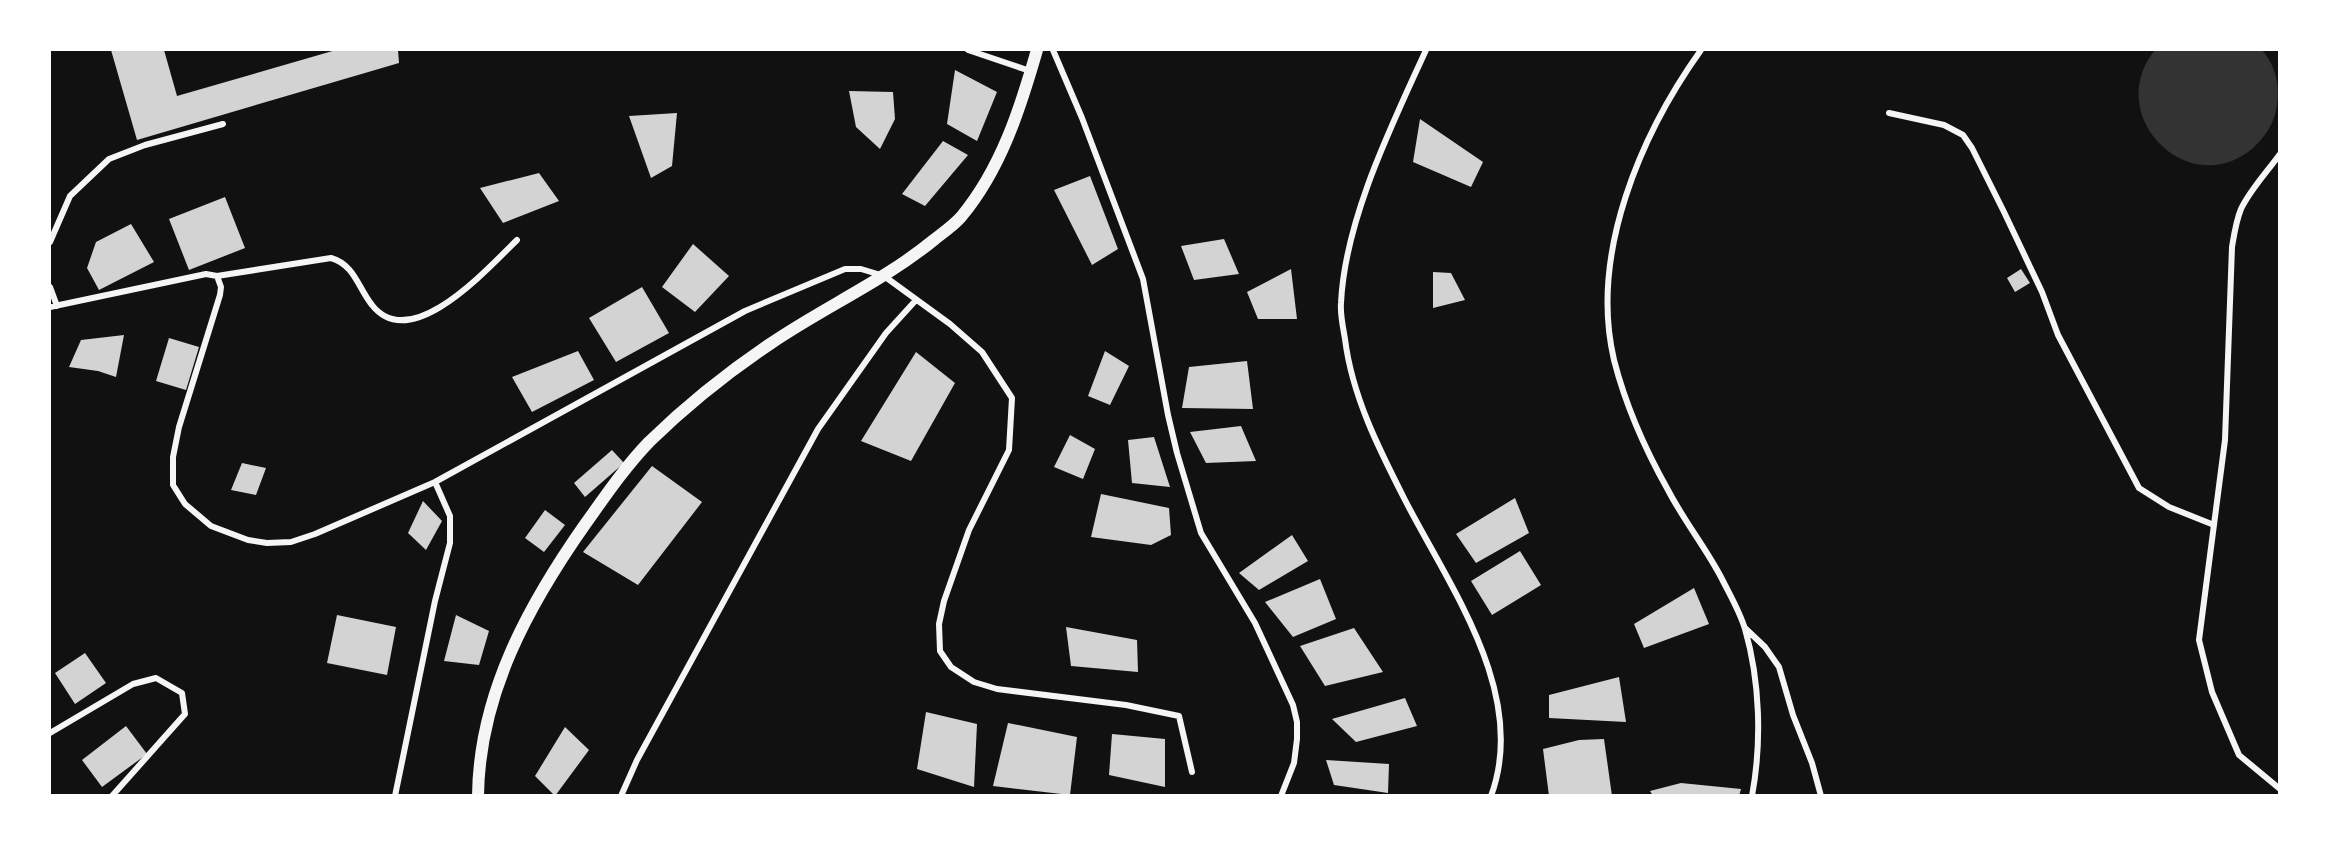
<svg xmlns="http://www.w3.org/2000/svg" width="2329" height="845" font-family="'Work Sans',sans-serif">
<rect width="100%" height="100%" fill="#111"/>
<!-- water -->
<path fill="#333" d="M2155 50H2262C2276 66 2281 88 2276 110 2273 125 2265 137 2253 148 2189 203 2102 115 2155 50Z"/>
<!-- building -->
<path fill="#d3d3d3" d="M111 50H164L177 96 336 50H398L399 63 137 140Z
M955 70 997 92 977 141 947 124Z
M849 91 893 92 895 119 880 149 856 127Z
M677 113 672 166 651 178 629 116Z
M1420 119 1483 162 1471 187 1413 162Z
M943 141 968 155 925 206 902 194Z
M539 173 559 201 503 223 480 188Z
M1090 176 1118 249 1092 265 1054 190Z
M225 197 245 248 189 270 169 219Z
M131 224 154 262 99 290 87 268 96 242Z
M1224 239 1239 274 1194 280 1181 246Z
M693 244 729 276 695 312 662 287Z
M1291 269 1297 319H1258L1247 292Z
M2021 269 2030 283 2015 292 2007 278Z
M1433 272 1451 273 1465 300 1433 308Z
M642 287 669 333 616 362 589 318Z
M124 335 116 377 98 371 69 367 81 340Z
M169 338 199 347 186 390 156 381Z
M578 351 594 380 532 412 512 377Z
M1105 351 1129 366 1110 405 1088 396Z
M916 352 955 383 911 461 861 441Z
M1247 361 1253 409 1182 408 1189 367Z
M1241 426 1256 461 1206 463 1190 432Z
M1070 435 1095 449 1083 479 1054 467Z
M1154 437 1170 487 1132 483 1128 440Z
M612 450 624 463 585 497 574 483Z
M242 463 266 468 256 495 231 490Z
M652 466 702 502 638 585 583 552Z
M1101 494 1169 508 1171 535 1151 545 1091 537Z
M1515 498 1529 533 1476 563 1456 534Z
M423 501 442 521 426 550 408 533Z
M545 510 565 525 544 552 525 538Z
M1292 535 1308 561 1259 590 1239 573Z
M1520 551 1541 585 1492 615 1471 581Z
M1320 579 1336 619 1293 637 1265 602Z
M1694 588 1709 624 1644 648 1634 624Z
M337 615 396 627 387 675 327 663Z
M456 615 489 631 479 665 444 661Z
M1066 627 1137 640 1138 672 1071 666Z
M1354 628 1383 672 1325 686 1300 646Z
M85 653 106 683 75 704 55 673Z
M1619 677 1626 722 1549 718V695Z
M1405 698 1417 726 1356 742 1332 719Z
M926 712 977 724 974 787 917 769Z
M1008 723 1077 737 1070 795 993 786Z
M126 726 147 754 102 787 82 760Z
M565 727 589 750 555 796 535 776Z
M1112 734 1165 739V787L1109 775Z
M1604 739 1612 796H1549L1543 749 1579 740Z
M1326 760 1389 764 1388 793 1334 785Z
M1681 783 1741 789 1739 796H1653L1650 791Z"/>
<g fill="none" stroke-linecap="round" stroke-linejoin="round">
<!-- minor -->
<path stroke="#f5f5f5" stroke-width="6" d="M968 50 1030 71
M1053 50 1082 118 1143 279 1168 415 1177 453 1201 533 1255 623 1293 705 1297 722V739L1294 763 1281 796
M1426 50C1392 125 1345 219 1341 303 1340 314 1343 327 1345 339 1352 396 1379 449 1405 500 1449 586 1529 694 1491 796
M1701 50C1641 134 1589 254 1614 360 1625 403 1646 451 1668 490 1684 521 1706 548 1722 579 1730 595 1740 612 1745 629 1760 681 1762 742 1752 796
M1889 113 1944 125 1963 135 1972 148 2004 212 2042 292 2058 335 2139 488 2169 507 2214 525
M2280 154C2267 172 2250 190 2241 209 2236 221 2234 235 2232 247L2225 440 2199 640 2212 692 2239 755 2280 789
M50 242 70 196 109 159 145 145 223 124
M217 276 331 258C355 265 358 288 372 305 411 355 488 268 517 240
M50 287 57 306
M50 307 206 274 217 276 221 287 220 295 179 427 173 457V485L185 504 211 526 248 540 267 543 291 542 315 534 435 482 745 311 845 269H861L884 276 950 324 982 352 1012 398 1009 450 969 530 944 601 939 624 940 651 951 667 974 682 997 689 1126 705 1179 716 1192 772
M1745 628 1765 647 1779 667 1793 715 1812 763 1821 796
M50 733 133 684 156 678 182 693 185 714 112 796
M395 796 435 601 450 543V516L435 482
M621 796 637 760 818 429 886 333 916 300"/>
<!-- secondary -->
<path stroke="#f5f5f5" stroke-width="12" d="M478 796C479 694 529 604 586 523 606 495 625 467 649 442 686 406 727 373 770 344 824 307 884 281 935 239 944 232 954 225 961 217 1001 169 1020 109 1037 50"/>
</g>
<!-- border -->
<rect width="2329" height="845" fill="none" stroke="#ffffff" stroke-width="102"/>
</svg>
